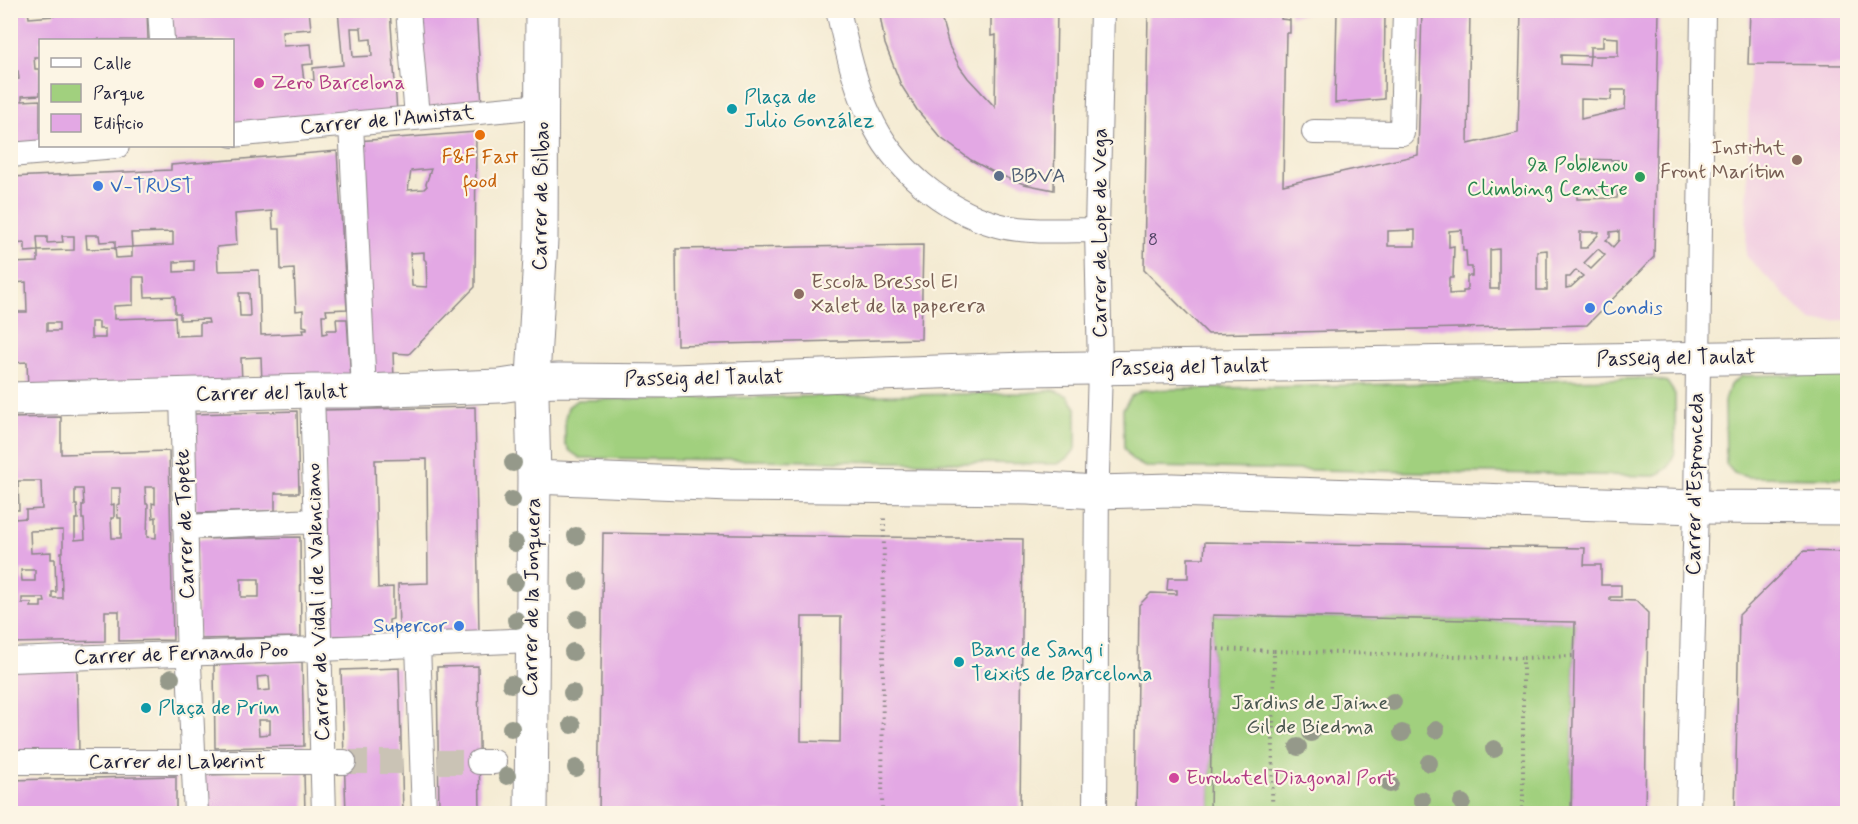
<svg xmlns="http://www.w3.org/2000/svg" width="1858" height="824" font-family="Mynerve,sans-serif">
<rect width="100%" height="100%" fill="#fcf5e5"/>
<filter id="ink" filterUnits="userSpaceOnUse"><feTurbulence type="fractalNoise" baseFrequency=".0167" numOctaves="2"/><feDisplacementMap in="SourceGraphic" scale="12" xChannelSelector="R" yChannelSelector="G"/><feConvolveMatrix kernelMatrix="1 2 1 2 8 2 1 2 1" color-interpolation-filters="sRGB"/></filter>
<filter id="wash" filterUnits="userSpaceOnUse"><feTurbulence type="fractalNoise" baseFrequency=".008" numOctaves="4" result="noise"/><feDisplacementMap in="SourceGraphic" scale="24" xChannelSelector="R" yChannelSelector="G"/><feGaussianBlur stdDeviation="1.35" result="paint"/><feColorMatrix in="noise" values="0 0 0 0 0 0 0 0 0 0 0 0 0 0 0 0 0 1.4 0 .05"/><feComposite in="paint" operator="in"/></filter>
<g filter="url(#wash)">
<rect width="100%" height="100%" fill="#f4ebd3"/>
<!-- built -->
<path fill="#f2cfe2" d="M1750 11H1847V320L1811 321 1746 256Z"/>
<!-- green -->
<path fill="#a1d07e" stroke="#62795c" stroke-width="1.5" d="M1847 373V478L1747 477 1734 473 1726 464 1725 401 1730 385 1742 376Z
M1651 378 1667 382 1675 394V452L1668 468 1655 476 1145 467 1132 460 1124 448 1123 409 1131 396 1142 390Z
M1054 390 1068 396 1076 408V448L1069 457 1058 464 580 458 570 451 565 444V418L568 407 577 400 1027 393Z
M1213 615 1575 622 1571 813 1210 814Z"/>
<g id="blocks">
<!-- building -->
<path fill="#e3a8e4" fill-rule="evenodd" d="M12 10H28L29 18 54 16V10H147L148 40H99V39L94 40H40V57H34L35 69H40V95L22 96V101L40 100V143L10 146V80L19 79 18 71H14Z
M170 10H309L311 29 282 31 283 46 311 44 313 64 302 65 304 81 314 80 313 68 343 65 338 10H390L397 112 232 126V40H171ZM351 28H361L362 40 371 39 372 56 353 57Z
M416 10H476L482 105 423 110Z
M879 10H939L949 46 960 67 968 78 995 107 996 35 991 36V10H1057L1054 190 1024 184 997 174 971 160 941 138 917 110 901 85 885 44Z
M1148 10H1282L1281 19 1290 20V33H1286L1283 185 1418 155 1422 10H1470L1468 144 1518 133 1521 10H1659L1654 257 1587 325 1208 334 1144 270ZM1603 37 1618 38V56H1590L1589 65 1561 64V55L1590 56V47H1603ZM1612 90H1626L1625 109 1581 119V99L1611 100ZM1577 159 1618 160V169H1577ZM1577 189H1618L1617 198 1577 199ZM1415 230V246H1388V231ZM1462 230 1463 251H1466L1467 267H1472V276H1467V291H1463V293L1449 294V278H1453L1454 246 1449 247V231ZM1619 231V240L1613 247 1606 240 1610 237V232ZM1580 232H1599L1598 235 1586 248H1580ZM1499 249V289H1490V250ZM1598 249 1605 255 1591 269 1584 263ZM1547 250V290H1537V251ZM1576 270 1583 276 1571 287 1566 288V277H1570Z
M1290 10H1322V12L1290 16Z
M1337 10H1385L1384 99 1335 103Z
M1750 10H1848V65L1748 64Z
M476 132 475 287 409 354 393 353 394 379 372 380 357 141ZM431 169 426 184 427 186 424 189 408 190 411 171ZM424 252V259L426 261 427 287 412 286 410 253Z
M337 151 347 309 326 310 327 315H322L323 334 327 333V330H337L336 319H347L351 381 262 383 261 357 241 358 242 383 28 389 27 362 10 363V312H27L26 282 13 283 10 263 38 262V251L74 250V236H62L63 242 47 243V237H37L38 251 25 252V243L10 244V177L171 170V165ZM272 211 273 229H280L281 270 294 269 296 311 303 310V326L307 327V329H303L304 333 261 335 259 270 218 271 217 247 237 245 235 214ZM173 232V245L132 247 131 233ZM86 235H99L100 242 115 241V248L87 249ZM132 247V257L116 258 115 248ZM194 261V271L174 272V262ZM133 277H144L145 297 175 296V313H180V320L208 319 209 323H200V335L176 336 175 317 114 319V306L133 305ZM239 293H249L250 316H240ZM91 322H99V329H105V338H91ZM47 323H59V331H47Z
M923 245 921 339 677 345 676 249Z
M475 407 479 633 399 634 398 584 428 583 427 459 375 460 378 588 393 587V619L389 620V635L328 636 324 410Z
M297 411 299 493H275V511L196 513 194 414Z
M61 417V454L169 451 173 640 119 641V611H105V641L10 643V418ZM18 481H41L42 509 26 510V518L15 519 14 510H19ZM145 487H155V504L152 503 153 518 156 517V538L147 537 148 504H146ZM111 488H120V504L117 505 118 518H121V538H112L111 518H114V504L111 505ZM75 489H83L84 505H82V519H84L85 539 75 540V519H78L77 505H75ZM63 530V552H61L62 598H52V592H56L55 559H51V552L31 553 30 531ZM21 570H35V581H22ZM22 598H44L45 602H41V607H31L32 603H22Z
M603 533 1023 539 1020 813H599ZM802 617H841L840 742 801 741Z
M300 537 301 637 198 639 197 539ZM241 579H259V597H241Z
M1205 542 1585 548 1584 565H1601V585H1621V597H1610V600L1636 601 1648 613 1645 813H1571L1575 622 1213 615 1210 813H1136L1139 605 1151 593 1177 594V590H1167L1168 578H1188V558H1204Z
M1804 551 1848 552V813H1735L1739 615Z
M302 662 304 746 215 748 214 665ZM269 676 270 690 258 691 257 677ZM258 720H270V734L259 735Z
M478 666 480 813H439L437 667Z
M77 668 79 753 10 754V669Z
M399 668 403 813H346L341 670Z
M304 773 305 813H202L201 775Z
M176 776V813H10V780Z"/>
</g>
</g>
<g filter="url(#ink)">
<use href="#blocks" fill-opacity="0" stroke="#8b8687" stroke-width="1.5"/>
<g fill="none" stroke-linecap="round" stroke-linejoin="round">
<!-- street-tunnel -->
<path stroke="#cac3b5" stroke-width="24" stroke-dasharray="24 12" stroke-linecap="butt" d="M344 762H402
M438 762H479"/>
<defs>
<path id="street" d="M160 10 162 40
M408 10 417 117
M838 10C846 45 854 82 869 115 893 168 942 209 997 225 1025 233 1067 230 1097 230
M351 124 364 391
M1314 132 1402 133 1405 10
M232 135 542 106
M10 155 117 146
M312 391 324 814
M182 395 189 665 196 814
M185 527 315 521
M418 645 424 814
M10 660 320 649 532 640
M10 762H344
M479 762H494
M1095 814 1097 473 1100 368 1097 230 1102 10
M1688 814 1696 507 1703 10"/>
<path id="secondary" d="M10 399 312 391H364L500 386 533 381 559 380 672 381 1027 369 1848 356
M534 477 730 485 1028 488 1097 492 1172 490 1696 507 1848 508
M531 814 534 477 532 395 541 240 542 10"/>
</defs>
<!-- street casing -->
<use href="#street" stroke="#8b8687" stroke-width="26"/>
<!-- secondary casing -->
<use href="#secondary" stroke="#8b8687" stroke-width="35"/>
<!-- path -->
<path stroke="#8b8687" stroke-width="4" stroke-dasharray="1.5 4.5" stroke-linecap="butt" d="M1212 649 1274 651 1272 814
M1274 651 1523 658
M882 814 884 517
M1523 814V658L1574 656"/>
<!-- street -->
<use href="#street" stroke="#fff" stroke-width="24"/>
<!-- secondary -->
<use href="#secondary" stroke="#fff" stroke-width="33"/>
</g>
<!-- trees -->
<g fill="#95998a">
<circle cx="513" cy="463" r="9"/>
<circle cx="512" cy="500" r="9"/>
<circle cx="576" cy="536" r="9"/>
<circle cx="515" cy="543" r="9"/>
<circle cx="578" cy="581" r="9"/>
<circle cx="515" cy="582" r="9"/>
<circle cx="578" cy="619" r="9"/>
<circle cx="516" cy="620" r="9"/>
<circle cx="573" cy="652" r="9"/>
<circle cx="171" cy="678" r="9"/>
<circle cx="511" cy="684" r="9"/>
<circle cx="572" cy="693" r="9"/>
<circle cx="1393" cy="702" r="9"/>
<circle cx="572" cy="725" r="9"/>
<circle cx="511" cy="728" r="9"/>
<circle cx="1436" cy="730" r="9"/>
<circle cx="1311" cy="733" r="9"/>
<circle cx="1402" cy="733" r="9"/>
<circle cx="1298" cy="747" r="9"/>
<circle cx="1494" cy="749" r="9"/>
<circle cx="1429" cy="763" r="9"/>
<circle cx="576" cy="768" r="9"/>
<circle cx="507" cy="776" r="9"/>
<circle cx="1390" cy="784" r="9"/>
<circle cx="1422" cy="800" r="9"/>
<circle cx="1462" cy="803" r="9"/>
</g>
</g>
<!-- markers -->
<g fill="#d1479c" stroke="#fcf5e5" stroke-width="2">
<circle cx="259" cy="83" r="6"/>
<circle cx="1174" cy="778" r="6"/>
</g>
<g fill="#0f9aa8" stroke="#fcf5e5" stroke-width="2">
<circle cx="732" cy="109" r="6"/>
<circle cx="959" cy="662" r="6"/>
<circle cx="146" cy="708" r="6"/>
</g>
<circle fill="#e8710a" stroke="#fcf5e5" stroke-width="2" cx="480" cy="135" r="6"/>
<g fill="#8d6e63" stroke="#fcf5e5" stroke-width="2">
<circle cx="1797" cy="160" r="6"/>
<circle cx="799" cy="294" r="6"/>
</g>
<circle fill="#5c6f8a" stroke="#fcf5e5" stroke-width="2" cx="999" cy="176" r="6"/>
<circle fill="#2e9e5b" stroke="#fcf5e5" stroke-width="2" cx="1640" cy="177" r="6"/>
<g fill="#3f7fe0" stroke="#fcf5e5" stroke-width="2">
<circle cx="98" cy="186" r="6"/>
<circle cx="1590" cy="308" r="6"/>
<circle cx="459" cy="626" r="6"/>
</g>
<g text-anchor="middle" dominant-baseline="central" stroke-width="4.5" stroke-linejoin="round" paint-order="stroke">
<!-- number labels -->
<g font-size="18" fill="#524465">
<text x="1153" y="240">8</text>
</g>
<!-- hotel labels -->
<g font-size="21" fill="#b23c85" stroke="#fcf5e5" text-anchor="start">
<text x="271" y="83">Zero Barcelona</text>
<text x="1186" y="778">Eurohotel Diagonal Port</text>
</g>
<!-- culture labels -->
<g font-size="21" fill="#0d838f" stroke="#fcf5e5" text-anchor="start">
<text x="744" y="97">Plaça de<tspan x="744" dy="24">Julio González</tspan></text>
<text x="971" y="650">Banc de Sang i<tspan x="971" dy="24">Teixits de Barcelona</tspan></text>
<text x="158" y="708">Plaça de Prim</text>
</g>
<!-- street labels -->
<g font-size="21" fill="#22223b" stroke="#fcf5e5">
<text transform="translate(387 120) rotate(-5)">Carrer de l'Amistat</text>
<text transform="translate(541 196) rotate(-89)">Carrer de Bilbao</text>
<text transform="translate(1100 233) rotate(-90)">Carrer de Lope de Vega</text>
<text transform="translate(1676 358) rotate(-1)">Passeig del Taulat</text>
<text transform="translate(1190 367) rotate(-1)">Passeig del Taulat</text>
<text transform="translate(704 378) rotate(-1)">Passeig del Taulat</text>
<text transform="translate(272 393) rotate(-1)">Carrer del Taulat</text>
<text transform="translate(1695 484) rotate(-89)">Carrer d'Espronceda</text>
<text transform="translate(185 524) rotate(-92)">Carrer de Topete</text>
<text transform="translate(532 597) rotate(-89)">Carrer de la Jonquera</text>
<text transform="translate(318 602) rotate(-92)">Carrer de Vidal i de Valenciano</text>
<text transform="translate(181 654) rotate(-2)">Carrer de Fernando Poo</text>
<text x="177" y="762">Carrer del Laberint</text>
</g>
<!-- education labels -->
<g font-size="21" fill="#785e54" stroke="#fcf5e5" text-anchor="end">
<text x="1785" y="148">Institut<tspan x="1785" dy="24">Front Marítim</tspan></text>
<text x="811" y="282" text-anchor="start">Escola Bressol El<tspan x="811" dy="24">Xalet de la paperera</tspan></text>
</g>
<!-- food labels -->
<g font-size="21" fill="#c56008" stroke="#fcf5e5">
<text x="480" y="157">F&amp;F Fast<tspan x="480" dy="24">food</tspan></text>
</g>
<!-- leisure labels -->
<g font-size="21" fill="#27864d" stroke="#fcf5e5" text-anchor="end">
<text x="1628" y="165">9a Poblenou<tspan x="1628" dy="24">Climbing Centre</tspan></text>
</g>
<!-- service labels -->
<g font-size="21" fill="#4e5e75" stroke="#fcf5e5" text-anchor="start">
<text x="1011" y="176">BBVA</text>
</g>
<!-- shop labels -->
<g font-size="21" fill="#366cbe" stroke="#fcf5e5" text-anchor="start">
<text x="110" y="186">V-TRUST</text>
<text x="1602" y="308">Condis</text>
<text x="447" y="626" text-anchor="end">Supercor</text>
</g>
<!-- park labels -->
<g font-size="21" fill="#48564f" stroke="#fcf5e5">
<text x="1310" y="703">Jardins de Jaime<tspan x="1310" dy="24">Gil de Biedma</tspan></text>
</g>
</g>
<!-- margin -->
<rect width="1858" height="824" fill="none" stroke="#fcf5e5" stroke-width="36"/>
<!-- legend -->
<rect x="39" y="39" width="195" height="108" fill="#fcf5e5" stroke="#a5a1a1" stroke-width="1.5"/>
<rect x="51" y="58" width="30" height="9" fill="#ffffff" stroke="#a5a1a1" stroke-width="1.5"/>
<text x="93" y="69" font-size="18" fill="#22223b">Calle</text>
<rect x="51" y="84" width="30" height="18" fill="#a1d07e" stroke="#a5a1a1" stroke-width="1.5"/>
<text x="93" y="99" font-size="18" fill="#22223b">Parque</text>
<rect x="51" y="114" width="30" height="18" fill="#e3a8e4" stroke="#a5a1a1" stroke-width="1.5"/>
<text x="93" y="129" font-size="18" fill="#22223b">Edificio</text>
</svg>
